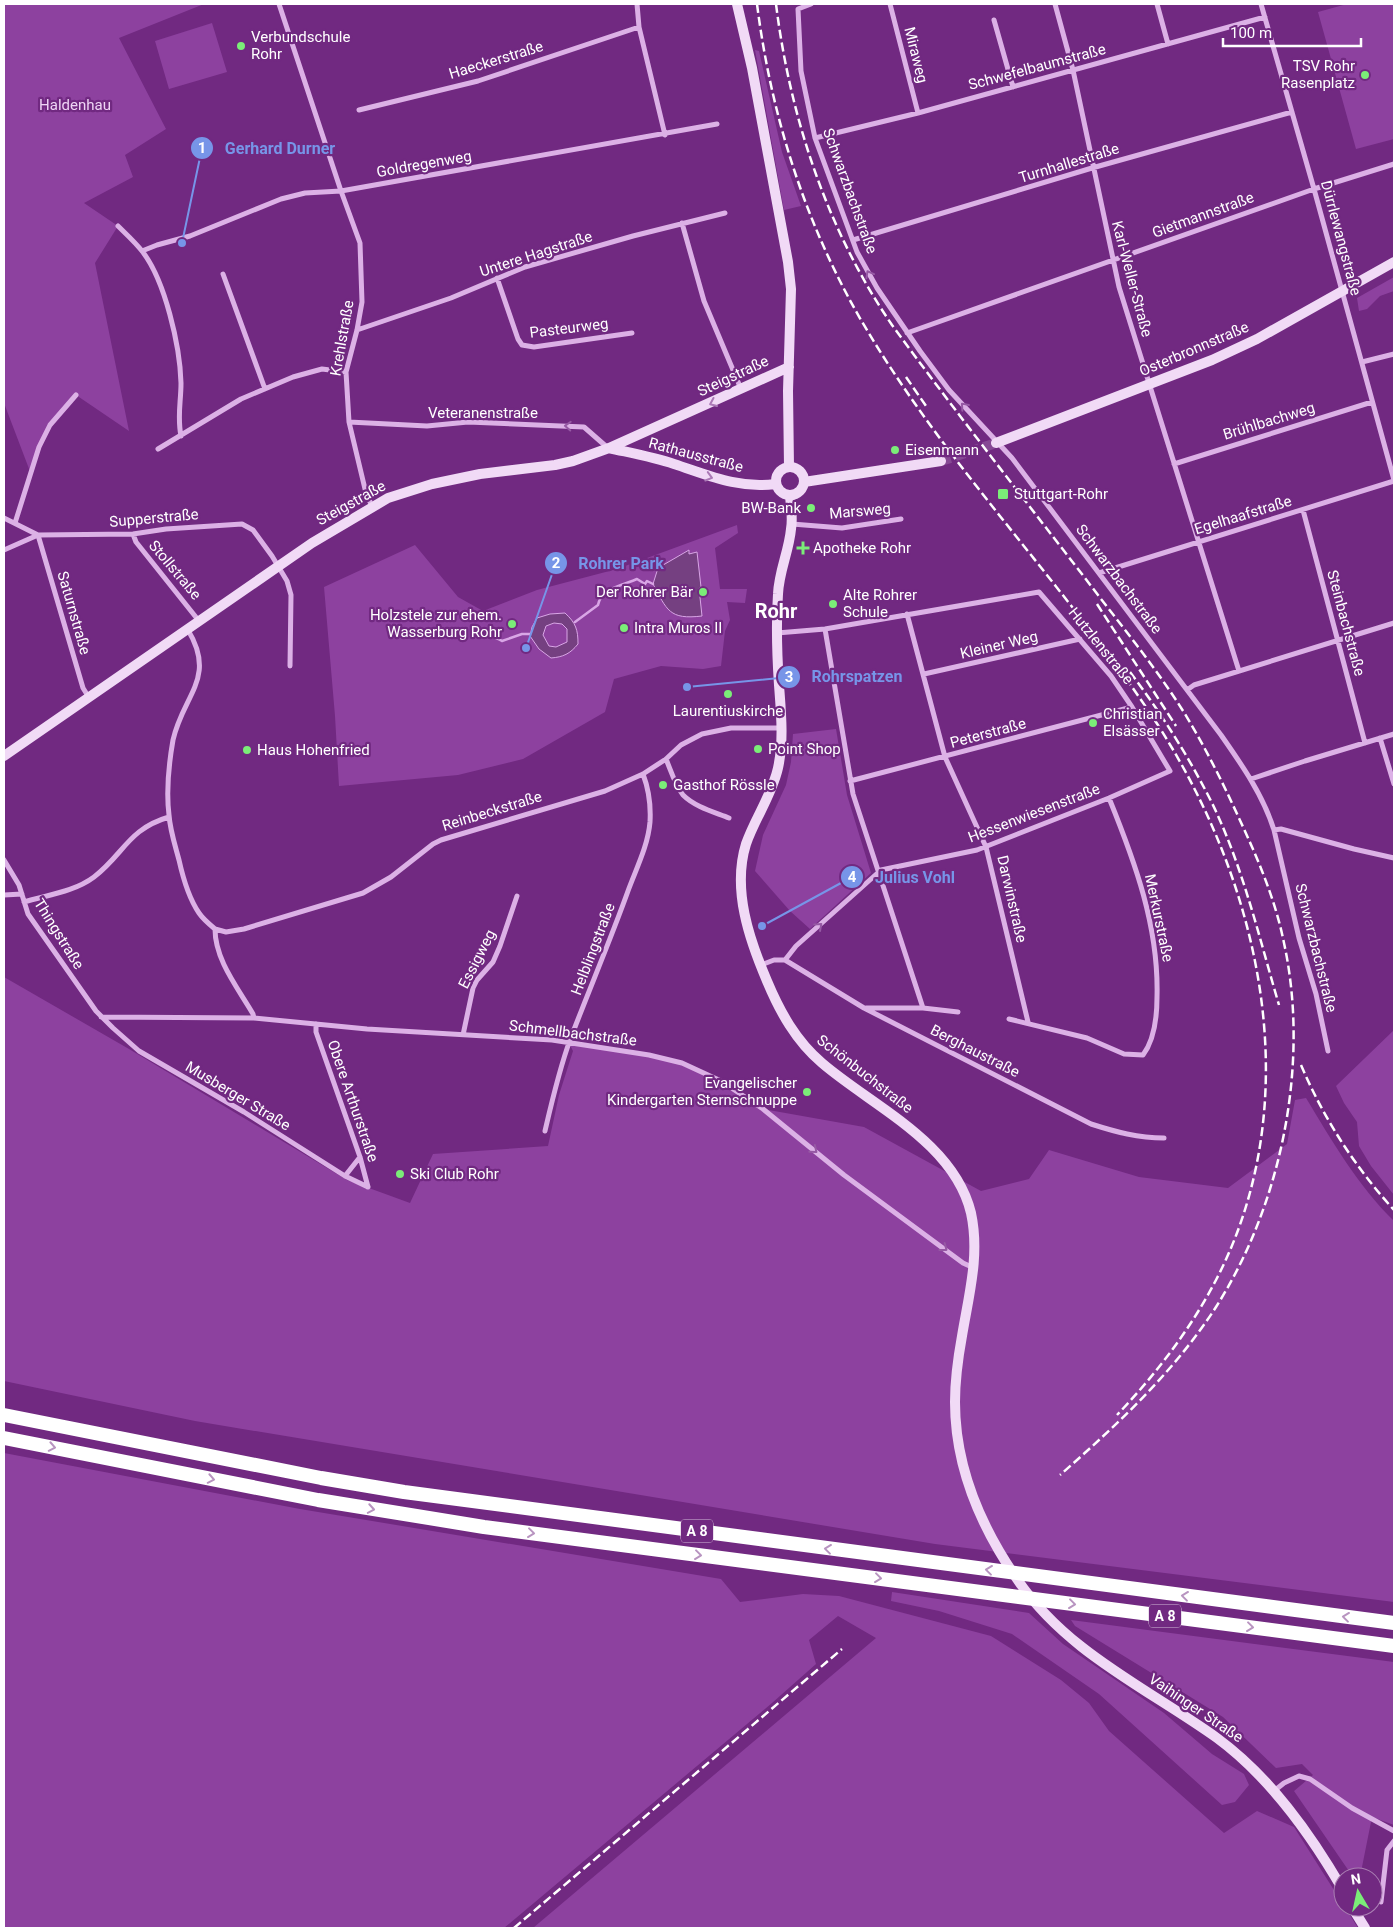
<svg xmlns="http://www.w3.org/2000/svg" width="1398" height="1932" font-family="Roboto,sans-serif">
<rect width="100%" height="100%" fill="#712981"/>
<!-- green -->
<path fill="#8d419f" d="M4 4H204L119 38 166 129 125 155 133 177 84 203 118 226 95 263 129 431 76 395 50 425 31 474 4 403Z
M1347 4H1394V139L1356 149 1318 12Z
M212 23 227 72 169 89 155 41Z
M755 50 759 51 782 152 801 206 784 210Z
M1394 277V291L1380 296 1367 309 1359 311 1357 298Z
M737 525 738 533 715 548 720 589H747L745 603 727 602 730 620 725 631 721 666 703 669 661 666 614 679 605 712 523 759 458 775 339 786 335 716 324 587 415 545 458 597 483 611 537 590 617 569Z
M836 729 847 795 871 873 810 929 790 911 755 871 763 835 786 785 791 762 793 734Z
M4 977 129 1049 347 1180 410 1203 433 1154 548 1146 559 1095 573 1051 569 1043 649 1055 701 1070 763 1109 864 1127 981 1191 1029 1179 1049 1150 1139 1177 1228 1188 1287 1144 1295 1100 1306 1098C1332 1141 1358 1186 1394 1221V1602L935 1544 195 1421 4 1381Z
M1394 1030V1195L1371 1166 1359 1146 1357 1122 1344 1103 1336 1086Z
M4 1453 300 1509 721 1579 740 1602 803 1594 839 1596 991 1636 1061 1680 1089 1703 1109 1731 1224 1833 1257 1811 1294 1827 1358 1928H533L876 1638 838 1616 809 1640 816 1664 772 1703 504 1928H4Z
M892 1592 1029 1613 1063 1644 1164 1713 1212 1754 1244 1774 1249 1785 1235 1802 1222 1805 1099 1694 1012 1634 939 1611 891 1601Z
M1071 1620 1394 1662V1825L1372 1817 1360 1877H1353L1294 1791 1313 1775 1302 1764 1276 1768 1223 1717 1075 1626Z"/>
<!-- water -->
<path fill="#754081" stroke="#d9a6e6" fill-rule="evenodd" d="M689 550V554L697 552 701 587 699 588 702 616C669 620 667 610 653 584L658 568Z
M565 613C576 623 578 630 578 644 570 654 563 657 551 658L539 649 530 636 532 627 537 618 550 614ZM554 623 562 624 567 629V642L556 647 549 646 543 635 546 626Z"/>
<g fill="none" stroke-linecap="round" stroke-linejoin="round">
<!-- stream -->
<path stroke="#d9a6e6" stroke-width="2.5" d="M575 622 598 605C601 588 624 585 637 579L645 584 647 581 653 584
M473 627V630
M475 632C484 638 494 635 502 641L522 634H530"/>
<!-- secondary-tunnel -->
<path stroke="#864994" stroke-width="10" stroke-dasharray="10 5" stroke-linecap="butt" d="M941 461 996 443"/>
<!-- street -->
<path stroke="#dcb1e6" stroke-width="5" d="M279 4 341 191 360 243 362 302 357 330 346 372 349 422 365 489 372 507
M637 4 639 27 665 135
M811 4 798 9 801 71 815 138 857 252 877 288 920 351 949 390 1012 458 1221 735C1242 765 1263 795 1274 830L1299 938 1316 994 1328 1051
M890 4 918 113
M1055 4 1073 70 1119 287 1239 671
M1157 4 1168 44
M1261 4 1314 189 1394 480
M994 20 1013 87
M359 110 478 81 639 27
M815 138 918 113 1265 17
M682 223 704 301 741 389
M118 226C126 234 135 242 142 251 165 280 180 346 181 383 181 402 177 417 181 436
M853 240 1092 168 1292 112
M142 251 157 245 190 236 281 199 305 193 341 191 717 124
M223 274 265 389
M497 278 518 339 522 345 534 347 632 333
M357 330 451 298 525 267 633 236 725 213
M907 333 1314 189 1394 164
M1362 362 1394 354
M349 422 427 426 468 422 584 427 608 448
M158 449 241 399 293 377 322 369 346 372
M1174 464 1372 402
M1303 510 1365 743
M4 518 38 535 133 534 166 529 242 524 253 530 272 556 287 581 291 595 290 666
M15 523 39 447 50 425 76 395
M792 524 842 528 901 519
M133 534 136 542 199 621
M4 550 38 535 83 688 88 696
M1099 573 1394 481
M907 614 945 757 986 847 1028 1022
M825 629 853 794 923 1008
M188 630C217 678 183 695 173 740 169 763 166 791 169 815 170 830 175 845 179 860 183 878 188 897 199 913 203 919 209 924 215 929 215 960 238 988 253 1014L254 1018
M777 633 825 629 1039 592 1111 676 1132 707 1170 771 1109 798 977 850 881 870 796 946 785 960
M924 674 1080 639
M1187 690 1194 685 1394 623
M1380 738 1394 784
M666 759C671 771 675 785 683 795 695 807 714 812 729 818
M1251 779 1305 761 1394 734
M850 781 1132 707
M1274 830 1281 829 1354 849 1394 858
M4 860 19 885 28 914 96 1011 113 1028 139 1051 244 1112 345 1176 368 1187
M4 895 22 894
M24 902C47 895 74 892 94 877 124 854 128 829 169 817
M215 929 226 932 244 929 363 893 391 877 433 844 441 840 605 791 643 774 666 759 681 745 702 734 731 728H781
M785 960 864 1008 1091 1124C1116 1132 1138 1138 1164 1138
M761 965 774 960H785
M866 1008H923L958 1012
M101 1017 254 1018 367 1029 552 1040 649 1055 682 1063 721 1081 763 1109 844 1175 963 1263 974 1268
M1009 1019 1087 1038 1124 1054 1143 1055C1155 1039 1157 1016 1157 997 1159 927 1135 862 1109 798
M316 1024V1032L360 1157 368 1187
M463 1035 473 988 477 980 493 962 500 946 517 896
M545 1131C552 1101 559 1070 570 1040 589 990 610 941 628 891 636 869 648 846 650 822 651 805 649 790 643 774
M345 1176 360 1157
M1274 1791 1284 1783 1299 1776 1310 1779 1352 1808 1394 1831
M1381 1902 1387 1850 1394 1841"/>
<!-- secondary -->
<path stroke="#f1daf6" stroke-width="10" d="M737 4 752 68 788 262 791 289 788 391 789 467
M996 443 1212 360 1257 339 1394 262
M609 448C631 453 653 457 674 464 708 475 738 489 775 484
M776 481a14 14 0 1 1 28 0a14 14 0 1 1-28 0Z
M804 482 941 461
M790 496C791 507 793 518 791 529 789 551 779 571 778 594 776 624 777 655 779 685 781 712 784 741 778 768 772 795 755 818 746 844 732 889 749 939 767 981 780 1012 796 1041 822 1063 872 1106 954 1142 971 1213 980 1255 969 1294 962 1336 958 1358 955 1379 955 1402 955 1466 981 1527 1017 1579 1066 1652 1147 1688 1217 1738 1270 1777 1310 1833 1343 1890
M4 756 312 543 388 498 432 484 480 474 555 465 573 461 609 448 789 367
M1352 1907 1365 1928"/>
<!-- highway -->
<path stroke="#fff" stroke-width="14" d="M4 1415 321 1478 404 1492 1394 1623
M4 1438 318 1500 484 1527 1394 1646"/>
<!-- rail -->
<path stroke="#fff" stroke-width="2.5" stroke-dasharray="9 4" stroke-linecap="butt" d="M757 4C771 115 805 223 861 320 943 461 1059 578 1150 713 1260 877 1311 1097 1216 1280 1190 1330 1156 1374 1117 1415
M776 4C790 117 827 230 892 325 955 411 1020 494 1085 578 1119 623 1155 666 1185 714 1205 747 1222 781 1238 816 1257 857 1275 898 1284 943 1310 1063 1282 1203 1216 1307 1174 1372 1118 1424 1060 1475
M906 377 926 406
M1097 604 1176 726
M1130 672C1161 713 1189 757 1212 803 1243 867 1259 937 1279 1005
M1301 1065C1324 1119 1355 1167 1394 1210
M514 1928 842 1649"/>
</g>
<!-- one-way arrows -->
<defs><path id="oneway-chevron" d="M-2-3.5L2.5 0L-2 3.5" fill="none" stroke-width="1.6" stroke-linecap="round" stroke-linejoin="round" transform="scale(1.25)"/></defs>
<g stroke="#9659a4">
<use href="#oneway-chevron" transform="translate(869 274) rotate(-119)"/>
<use href="#oneway-chevron" transform="translate(964 406) rotate(-131)"/>
<use href="#oneway-chevron" transform="translate(568 426) rotate(-177)"/>
<use href="#oneway-chevron" transform="translate(819 926) rotate(-42)"/>
<use href="#oneway-chevron" transform="translate(814 1150) rotate(39)"/>
<use href="#oneway-chevron" transform="translate(944 1248) rotate(37)"/>
</g>
<g stroke="#ab79b6">
<use href="#oneway-chevron" transform="translate(713 403) rotate(156)"/>
<use href="#oneway-chevron" transform="translate(709 477) rotate(16)"/>
</g>
<g stroke="#b894c0">
<use href="#oneway-chevron" transform="translate(52 1447) rotate(11)"/>
<use href="#oneway-chevron" transform="translate(211 1479) rotate(11)"/>
<use href="#oneway-chevron" transform="translate(371 1509) rotate(10)"/>
<use href="#oneway-chevron" transform="translate(531 1533) rotate(7)"/>
<use href="#oneway-chevron" transform="translate(828 1549) rotate(-173)"/>
<use href="#oneway-chevron" transform="translate(698 1555) rotate(7)"/>
<use href="#oneway-chevron" transform="translate(989 1570) rotate(-173)"/>
<use href="#oneway-chevron" transform="translate(878 1578) rotate(7)"/>
<use href="#oneway-chevron" transform="translate(1185 1596) rotate(-173)"/>
<use href="#oneway-chevron" transform="translate(1072 1604) rotate(7)"/>
<use href="#oneway-chevron" transform="translate(1346 1617) rotate(-173)"/>
<use href="#oneway-chevron" transform="translate(1250 1627) rotate(7)"/>
</g>
<!-- markers -->
<g fill="#7bed78" stroke="#712981" stroke-width="2">
<circle cx="241" cy="46" r="5"/>
<circle cx="1365" cy="75" r="5"/>
<circle cx="895" cy="450" r="5"/>
<rect x="997" y="488" width="12" height="12" rx="2.5"/>
<circle cx="811" cy="508" r="5"/>
<path d="M800.5 540.5h5v5h5v5h-5v5h-5v-5h-5v-5h5z"/>
<circle cx="703" cy="592" r="5"/>
<circle cx="833" cy="604" r="5"/>
<circle cx="512" cy="624" r="5"/>
<circle cx="624" cy="628" r="5"/>
<circle cx="728" cy="694" r="5"/>
<circle cx="1093" cy="723" r="5"/>
<circle cx="758" cy="749" r="5"/>
<circle cx="247" cy="750" r="5"/>
<circle cx="663" cy="785" r="5"/>
<circle cx="807" cy="1092" r="5"/>
<circle cx="400" cy="1174" r="5"/>
</g>
<g text-anchor="middle" dominant-baseline="central" stroke-width="4.5" stroke-linejoin="round" paint-order="stroke">
<!-- shield labels -->
<g fill="#712981" stroke="#d4bfd9" stroke-width="1">
<rect x="681" y="1519.5" width="32" height="23" rx="4"/>
<rect x="1149" y="1604.5" width="32" height="23" rx="4"/>
</g>
<g font-size="14" font-weight="bold" fill="#fff">
<text x="697" y="1531">A 8</text>
<text x="1165" y="1616">A 8</text>
</g>
<!-- poi labels -->
<g font-size="15" fill="#fff" stroke="#712981" text-anchor="start">
<text x="251" y="37">Verbundschule<tspan x="251" dy="17">Rohr</tspan></text>
<text x="1355" y="66" text-anchor="end">TSV Rohr<tspan x="1355" dy="17">Rasenplatz</tspan></text>
<text x="905" y="450">Eisenmann</text>
<text x="1014" y="494">Stuttgart-Rohr</text>
<text x="801" y="508" text-anchor="end">BW-Bank</text>
<text x="813" y="548">Apotheke Rohr</text>
<text x="693" y="592" text-anchor="end">Der Rohrer Bär</text>
<text x="843" y="595">Alte Rohrer<tspan x="843" dy="17">Schule</tspan></text>
<text x="502" y="615" text-anchor="end">Holzstele zur ehem.<tspan x="502" dy="17">Wasserburg Rohr</tspan></text>
<text x="634" y="628">Intra Muros II</text>
<text x="728" y="711" text-anchor="middle">Laurentiuskirche</text>
<text x="1103" y="714">Christian<tspan x="1103" dy="17">Elsässer</tspan></text>
<text x="768" y="749">Point Shop</text>
<text x="257" y="750">Haus Hohenfried</text>
<text x="673" y="785">Gasthof Rössle</text>
<text x="797" y="1083" text-anchor="end">Evangelischer<tspan x="797" dy="17">Kindergarten Sternschnuppe</tspan></text>
<text x="410" y="1174">Ski Club Rohr</text>
</g>
<!-- street labels -->
<g font-size="15" fill="#fff" stroke="#712981">
<text transform="translate(916 55) rotate(76)">Miraweg</text>
<text transform="translate(496 60) rotate(-17)">Haeckerstraße</text>
<text transform="translate(1037 67) rotate(-15)">Schwefelbaumstraße</text>
<text transform="translate(1069 163) rotate(-17)">Turnhallestraße</text>
<text transform="translate(424 164) rotate(-10)">Goldregenweg</text>
<text transform="translate(850 191) rotate(70)">Schwarzbachstraße</text>
<text transform="translate(1203 215) rotate(-20)">Gietmannstraße</text>
<text transform="translate(1341 238) rotate(75)">Dürrlewangstraße</text>
<text transform="translate(536 254) rotate(-18)">Untere Hagstraße</text>
<text transform="translate(1132 279) rotate(75)">Karl-Weller-Straße</text>
<text transform="translate(569 328) rotate(-7)">Pasteurweg</text>
<text transform="translate(342 338) rotate(-80)">Krehlstraße</text>
<text transform="translate(1194 349) rotate(-23)">Osterbronnstraße</text>
<text transform="translate(733 376) rotate(-25)">Steigstraße</text>
<text x="483" y="413">Veteranenstraße</text>
<text transform="translate(1269 421) rotate(-17)">Brühlbachweg</text>
<text transform="translate(696 455) rotate(15)">Rathausstraße</text>
<text transform="translate(351 503) rotate(-29)">Steigstraße</text>
<text transform="translate(860 511) rotate(-5)">Marsweg</text>
<text transform="translate(1243 515) rotate(-17)">Egelhaafstraße</text>
<text transform="translate(154 518) rotate(-5)">Supperstraße</text>
<text transform="translate(175 570) rotate(50)">Stollstraße</text>
<text transform="translate(1119 579) rotate(53)">Schwarzbachstraße</text>
<text transform="translate(74 613) rotate(74)">Saturnstraße</text>
<text transform="translate(1346 623) rotate(75)">Steinbachstraße</text>
<text transform="translate(999 645) rotate(-13)">Kleiner Weg</text>
<text transform="translate(1101 646) rotate(51)">Hutzlenstraße</text>
<text transform="translate(988 733) rotate(-15)">Peterstraße</text>
<text transform="translate(492 811) rotate(-17)">Reinbeckstraße</text>
<text transform="translate(1034 813) rotate(-21)">Hessenwiesenstraße</text>
<text transform="translate(1012 899) rotate(77)">Darwinstraße</text>
<text transform="translate(1159 918) rotate(78)">Merkurstraße</text>
<text transform="translate(59 934) rotate(58)">Thingstraße</text>
<text transform="translate(1316 948) rotate(76)">Schwarzbachstraße</text>
<text transform="translate(593 949) rotate(-69)">Helblingstraße</text>
<text transform="translate(477 959) rotate(-63)">Essigweg</text>
<text transform="translate(573 1033) rotate(7)">Schmellbachstraße</text>
<text transform="translate(975 1051) rotate(27)">Berghaustraße</text>
<text transform="translate(865 1074) rotate(38)">Schönbuchstraße</text>
<text transform="translate(238 1096) rotate(31)">Musberger Straße</text>
<text transform="translate(353 1101) rotate(71)">Obere Arthurstraße</text>
<text transform="translate(1196 1708) rotate(34)">Vaihinger Straße</text>
</g>
<!-- park labels -->
<g font-size="15" fill="#eed4f5" stroke="#712981">
<text x="75" y="105">Haldenhau</text>
</g>
<!-- district labels -->
<g font-size="20" font-weight="bold" fill="#fff" stroke="#712981">
<text x="776" y="611">Rohr</text>
</g>
</g>
<!-- callouts -->
<path fill="none" stroke="#7795e8" stroke-width="2" d="M182 243L202 148M526 648L556 563M687 687L789 677M762 926L852 877"/>
<g fill="#7795e8" stroke="#712981" stroke-width="2">
<circle cx="182" cy="243" r="5"/>
<circle cx="526" cy="648" r="5"/>
<circle cx="687" cy="687" r="5"/>
<circle cx="762" cy="926" r="5"/>
<circle cx="202" cy="148" r="12"/>
<circle cx="556" cy="563" r="12"/>
<circle cx="789" cy="677" r="12"/>
<circle cx="852" cy="877" r="12"/>
</g>
<g font-size="15" text-anchor="middle" font-weight="bold" fill="#fff">
<text x="202" y="153">1</text>
<text x="556" y="568">2</text>
<text x="789" y="682">3</text>
<text x="852" y="882">4</text>
</g>
<g font-size="16" text-anchor="middle" font-weight="bold" fill="#7795e8" stroke="#712981" stroke-width="4.5" stroke-linejoin="round" paint-order="stroke">
<text x="280" y="154">Gerhard Durner</text>
<text x="621" y="569">Rohrer Park</text>
<text x="857" y="682">Rohrspatzen</text>
<text x="915" y="883">Julius Vohl</text>
</g>
<!-- border -->
<rect width="1398" height="1932" fill="none" stroke="#ffffff" stroke-width="10"/>
<!-- north arrow -->
<g transform="translate(1358 1892) rotate(351)"><circle r="24" fill="#712981" stroke="#aa7fb3"/>
<path d="M0-4L9 19L0 12L-9 19Z" fill="#7bed78"/>
<text y="-8" font-size="14" font-weight="bold" text-anchor="middle" fill="#ffffff">N</text>
</g>
<!-- scale -->
<path d="M1223 38v8h138v-8" fill="none" stroke="#ffffff" stroke-width="2.5"/>
<text x="1230" y="38" font-size="15" fill="#ffffff" stroke="#712981" stroke-width="4" paint-order="stroke">100 m</text>
</svg>
